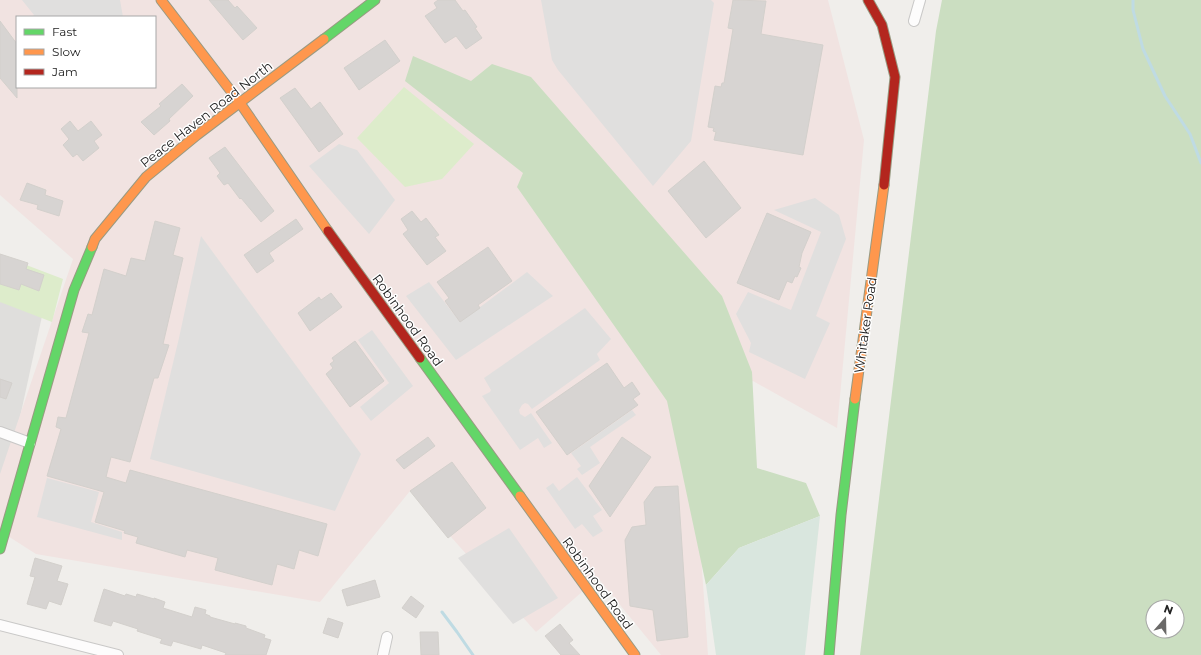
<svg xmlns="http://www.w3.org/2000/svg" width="1201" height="655" font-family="Montserrat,sans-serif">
<rect width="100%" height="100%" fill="#f0eeeb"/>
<!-- residential -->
<path fill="#dfdedc" d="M0 289 44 307 0 509Z"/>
<!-- commercial -->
<path fill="#f1e3e1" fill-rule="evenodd" d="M0 0H828L864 140 837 428 753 381 711 394 690 399 708 655H661L598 578 536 632 410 491 320 602 36 554 0 531V474L73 259 0 195ZM17 17H155V87H17Z"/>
<!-- grass -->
<path fill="#ddeccb" d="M404 87 474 144 442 179 405 187 357 138Z
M0 255 63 279 52 322 0 302Z"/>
<!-- forest -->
<path fill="#cbdec1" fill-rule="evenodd" d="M942 0H1201V655H860L936 31ZM1153 607H1177V631H1153Z
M413 56 471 81 492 64 531 77 722 296 752 372 757 468 806 483 820 516 739 548 706 585 667 401 517 187 523 173 405 81Z"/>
<!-- wetland -->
<path fill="#d9e6de" d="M820 516 805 655H716L706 585 739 548Z"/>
<!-- parking -->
<path fill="#e0dfde" d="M22 0H120L123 17H32L34 15Z
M541 0H711L714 3 691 141 653 186 558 70 552 60Z
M339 144 357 150 395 200 369 234 309 166Z
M815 198 839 215 846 239 816 316 830 323 805 379 749 352 751 343 736 314 748 292 791 310 821 232 774 210Z
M201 236 361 454 335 511 150 459 179 338Z
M527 272 553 296 456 360 406 296 429 282 460 322Z
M585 308 611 339 597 354 600 360 532 409 528 404 525 403 522 405 519 410 520 414 525 417 531 413 552 443 544 448 538 438 520 450 482 396 490 392 491 390 484 378Z
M372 330 413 386 371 421 360 407 389 383 358 340Z
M632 410 636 415 590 447 600 463 582 475 577 469 581 466 571 453Z
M577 477 602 510 593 516 603 531 593 537 582 524 575 529 546 488 553 483 559 491Z
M47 478 99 492 91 522 122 532V540L37 517Z
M509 528 558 598 513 624 458 558Z"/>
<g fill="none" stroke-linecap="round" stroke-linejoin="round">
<!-- stream -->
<path stroke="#bfdbe3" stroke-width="3" d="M1133 0V10L1143 49 1165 96 1190 134 1201 163
M442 612 457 632 473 655"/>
</g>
<!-- building -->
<path fill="#d7d4d2" stroke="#d3d0cc" d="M209 0H228L235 8 237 6 257 28 243 40Z
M438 0H455L463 11 465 10 477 27 475 28 482 38 466 49 456 36 445 43 425 16 437 8 434 3Z
M733 0 766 1 761 34 823 45 803 155 714 140 716 132 713 131 714 128 708 127 715 86 721 87 722 83H724L733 29 728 28Z
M0 21 17 44V98L0 78Z
M385 40 400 61 359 90 344 68Z
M182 84 193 96 169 119 170 121 154 135 141 122 161 106 159 104Z
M295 88 311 109 320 102 343 134 319 152 280 98Z
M70 121 78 131 91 121 102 135 94 141 99 148 83 161 77 154 73 157 63 145 69 139 61 129Z
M225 147 274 211 261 222 241 198 240 199 228 183 224 185 217 176 220 173 209 158Z
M704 161 741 208 706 238 668 191Z
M27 183 46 190 45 195 63 201 59 216 37 209 38 205 20 200Z
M412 211 421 222 426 218 439 235 435 237 446 251 427 265 403 234 408 230 401 219Z
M767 213 811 232 802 253 799 267 801 268 797 277 795 276 792 283 787 281 779 300 737 283Z
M296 219 303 229 269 253 274 261 257 273 244 255Z
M155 221 180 228 173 255 183 258 163 344 169 345 158 378H154L130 462 111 457 106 477 126 483 130 470 327 524 318 556 299 550 294 569 277 564 272 585 215 570 218 558 187 550 185 557 136 543 138 537 124 533 125 531 95 522 104 492 47 476 61 429 56 427 58 417 66 418 89 333 82 332 88 314 92 315 104 269 126 276 131 258 145 261Z
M488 247 512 281 478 305 480 308 460 322 445 301 449 298 437 282Z
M0 254 28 263 26 269 44 275 39 291 21 284 19 290 0 284Z
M331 293 342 307 310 331 298 313 319 297 321 300Z
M355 341 384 381 350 407 326 374 333 368 330 364 334 361 332 358Z
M607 363 624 388 632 382 640 394 633 399 638 405 567 455 536 412Z
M0 379 12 383 6 399 0 397Z
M428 437 435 446 404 469 396 460Z
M622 437 651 457 610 517 589 486Z
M452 462 486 508 448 538 410 491Z
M678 486 688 637 657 641 653 610 630 606 625 540 632 527 646 525 644 502 655 487Z
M35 558 62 566 57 581 68 584 61 605 49 601 46 609 27 604 35 577 30 576Z
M375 580 380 597 347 606 342 590Z
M104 589 125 596 126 594 136 597 137 594 154 599V598L165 602 163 608 192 617 195 607 206 610 205 614 210 616V617L235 624V623L246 626V628L265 635 264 638 271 640 266 655H225L226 653 202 645 201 649 173 641 171 646 160 643 162 639 137 631 138 629 113 621 111 626 94 621Z
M411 596 424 606 416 618 402 608Z
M328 618 343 623 338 638 323 633Z
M560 624 573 640 569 643 580 655H561L545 636Z
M420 632H438L439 655H421Z"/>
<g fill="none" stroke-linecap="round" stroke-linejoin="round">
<defs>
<path id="street" d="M914 21 920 0
M0 432 30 443
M0 625 118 655
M383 655 387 637"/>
<path id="fast" d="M324 39 375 0
M420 358 520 496
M0 549 74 290 92 247
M829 655 841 515 855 399"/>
<path id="slow" d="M161 0 240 103 328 231
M92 247 95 239 146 177 197 135 324 39
M855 399 884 185
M520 496 635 655"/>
<path id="jam" d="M868 0 882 25 895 77 884 185
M328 231 420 358"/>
</defs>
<!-- street casing -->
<use href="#street" stroke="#c9c8c7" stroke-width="12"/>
<!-- fast casing -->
<use href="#fast" stroke="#999a82" stroke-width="11"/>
<!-- slow casing -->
<use href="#slow" stroke="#999a82" stroke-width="11"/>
<!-- jam casing -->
<use href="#jam" stroke="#999a82" stroke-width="11"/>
<!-- street -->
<use href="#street" stroke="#fdfcfc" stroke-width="10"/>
<!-- fast -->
<use href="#fast" stroke="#63d668" stroke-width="9"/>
<!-- slow -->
<use href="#slow" stroke="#ff974d" stroke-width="9"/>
<!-- jam -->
<use href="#jam" stroke="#b3261e" stroke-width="9"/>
</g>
<g text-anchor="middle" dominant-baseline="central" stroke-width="3" stroke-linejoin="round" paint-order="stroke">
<!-- street labels -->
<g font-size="13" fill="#222" stroke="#fff">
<text transform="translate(206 114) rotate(-38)">Peace Haven Road North</text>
<text transform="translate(408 320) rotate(54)">Robinhood Road</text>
<text transform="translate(865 325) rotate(-82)">Whitaker Road</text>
<text transform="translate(598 583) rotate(54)">Robinhood Road</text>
</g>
</g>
<!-- legend -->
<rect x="16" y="16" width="140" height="72" fill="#ffffff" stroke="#a7a7a7"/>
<rect x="24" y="29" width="20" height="6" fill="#63d668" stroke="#a7a7a7"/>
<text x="52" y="36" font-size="12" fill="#222222">Fast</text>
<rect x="24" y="49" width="20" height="6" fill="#ff974d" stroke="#a7a7a7"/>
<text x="52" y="56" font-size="12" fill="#222222">Slow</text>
<rect x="24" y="69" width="20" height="6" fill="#b3261e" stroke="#a7a7a7"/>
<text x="52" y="76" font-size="12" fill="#222222">Jam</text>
<!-- north arrow -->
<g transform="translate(1165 619) rotate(20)"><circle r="19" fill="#ffffff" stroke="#a7a7a7"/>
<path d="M0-3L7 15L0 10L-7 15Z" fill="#6a6968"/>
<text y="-6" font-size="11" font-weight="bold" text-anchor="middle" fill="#222222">N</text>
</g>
</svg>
